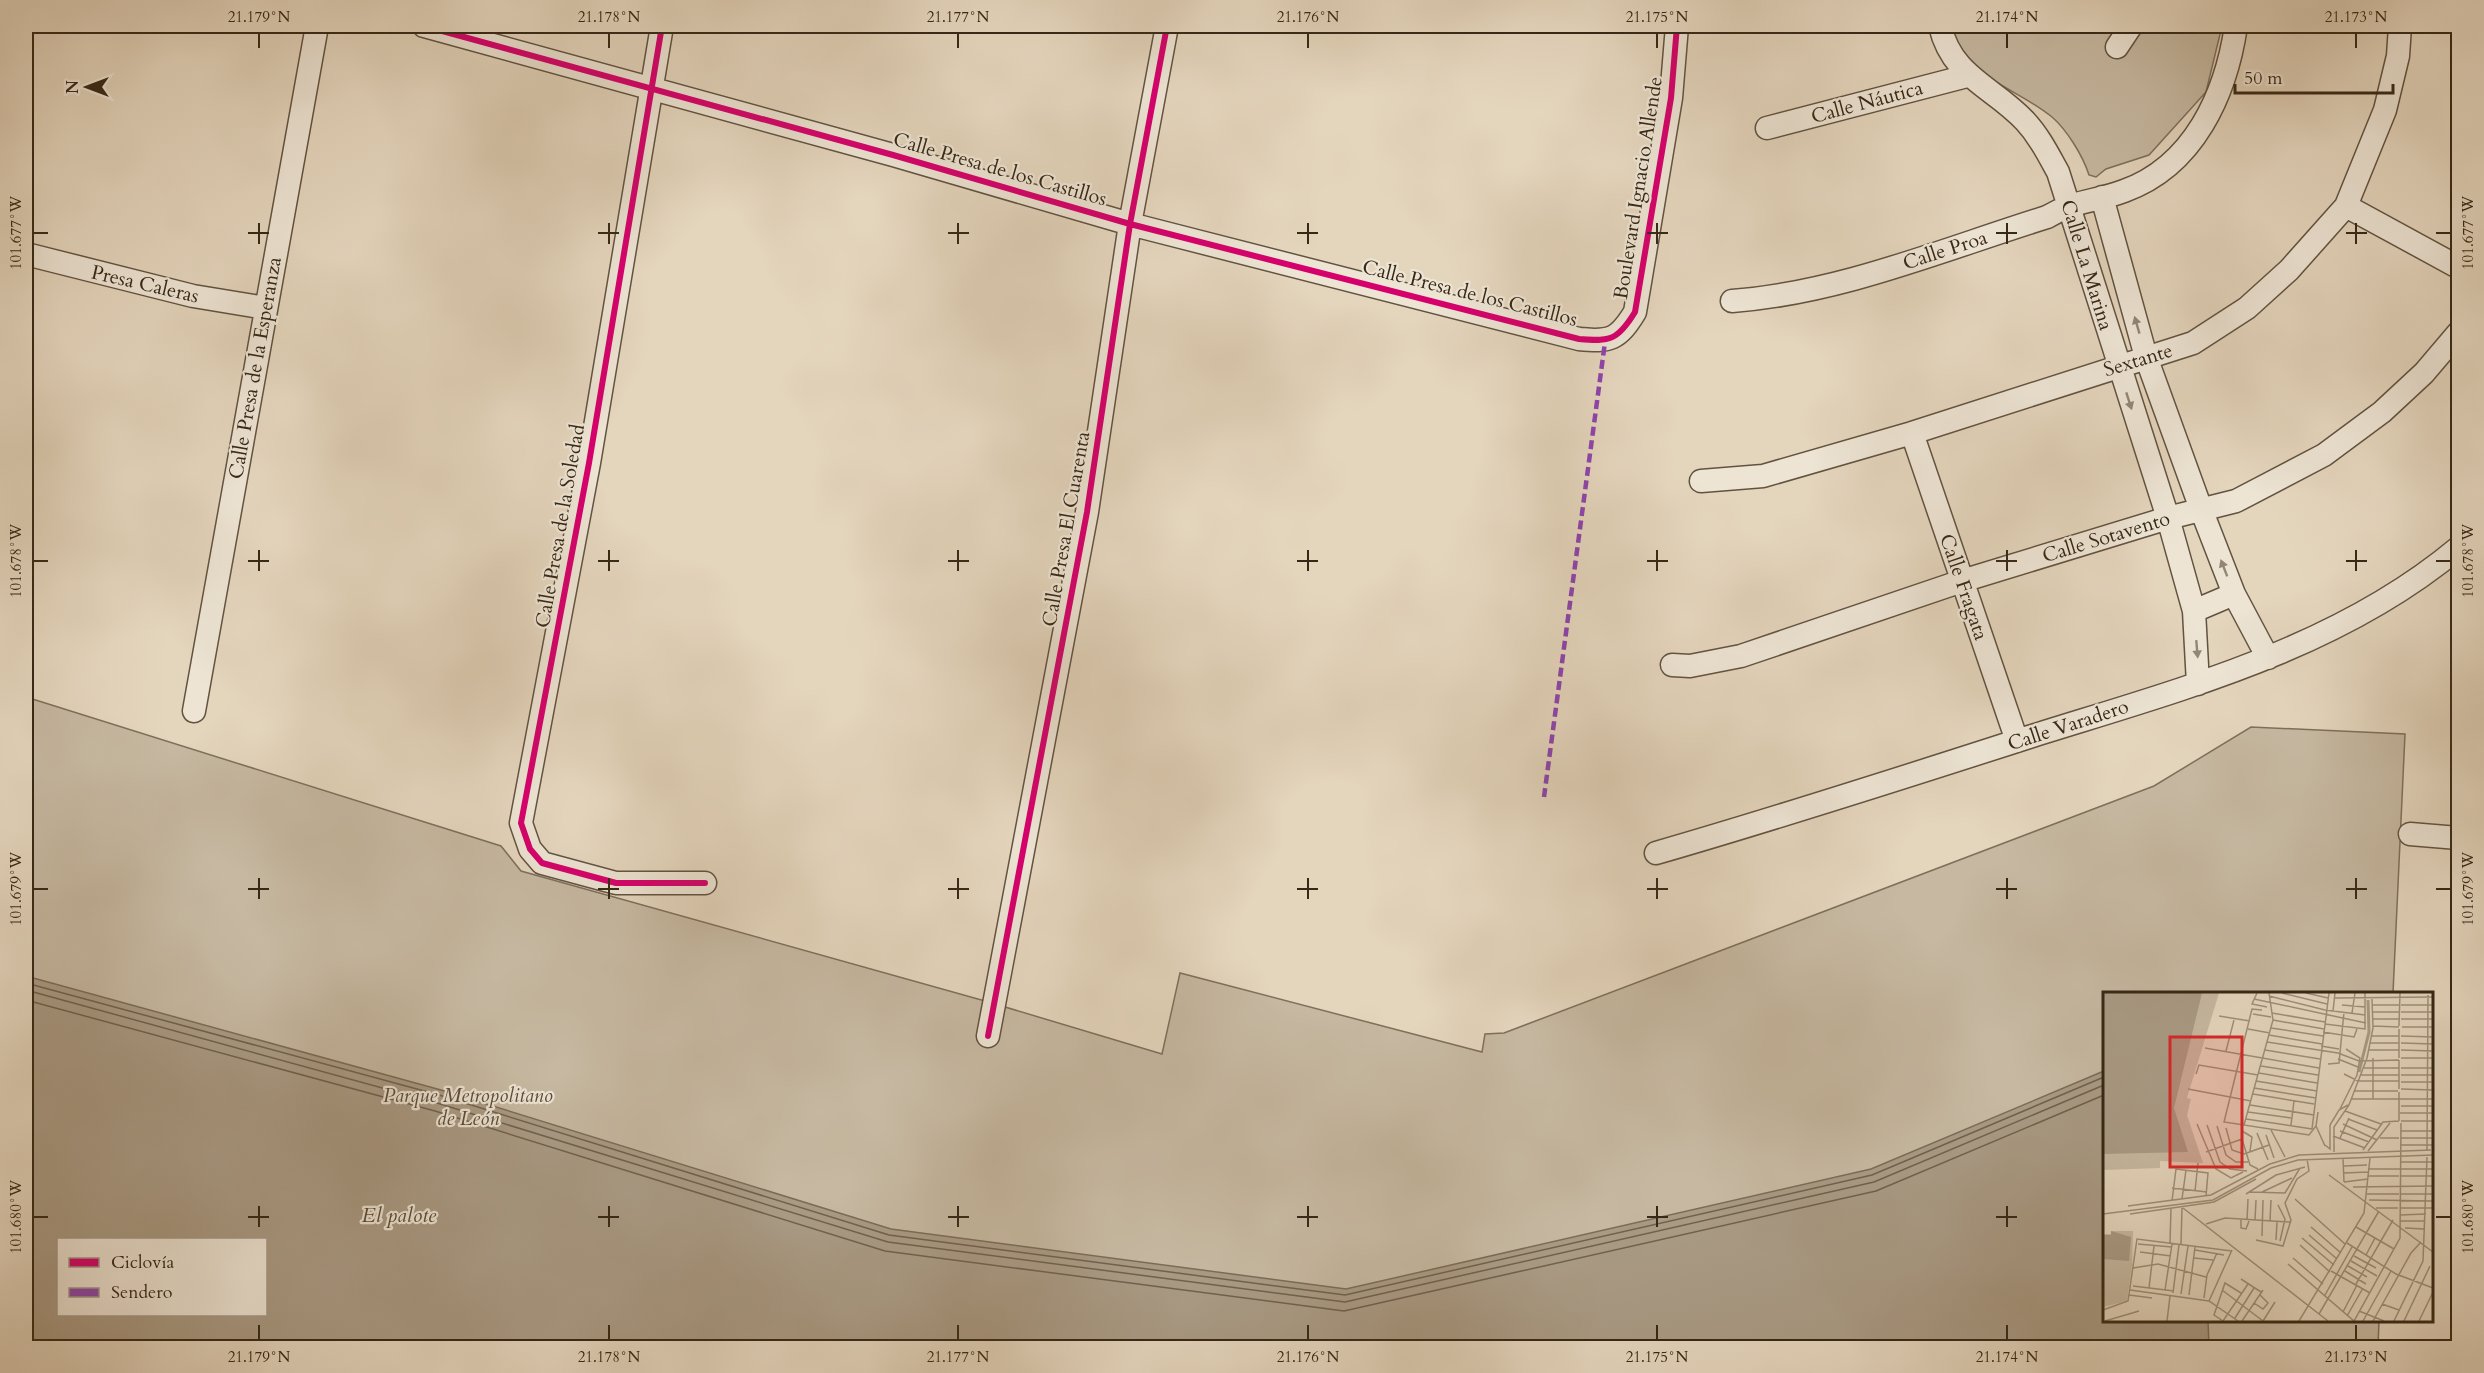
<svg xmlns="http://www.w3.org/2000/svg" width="2484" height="1373" font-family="Cardo,serif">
<rect width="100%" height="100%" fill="#e4d5bd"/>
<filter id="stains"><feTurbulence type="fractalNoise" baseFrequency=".00333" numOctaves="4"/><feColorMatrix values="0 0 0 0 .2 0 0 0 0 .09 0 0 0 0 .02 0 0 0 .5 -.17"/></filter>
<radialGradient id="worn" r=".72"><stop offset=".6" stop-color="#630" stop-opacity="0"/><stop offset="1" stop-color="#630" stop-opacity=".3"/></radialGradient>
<!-- green -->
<path fill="#c6b8a1" stroke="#7e705c" stroke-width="1.5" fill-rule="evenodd" d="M1950 26H2222L2206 92 2149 155 2106 169 2096 177 2089 175C2083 156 2067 130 2052 117 2016 87 1960 76 1950 26Z
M26 697 501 846 521 871 985 1001 1162 1054 1180 973 1482 1052 1485 1034 1504 1033 2154 786 2251 727 2405 734 2393 993 2104 994V1320L2379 1321 2378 1347H26ZM58 1240H266V1314H58Z"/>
<!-- water -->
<path fill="#a99a84" stroke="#7b6c58" stroke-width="1.5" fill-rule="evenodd" d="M26 976 441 1090 891 1229 1346 1289 1871 1169 2104 1071V1320L2208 1321 2209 1347H26ZM58 1240H266V1314H58Z"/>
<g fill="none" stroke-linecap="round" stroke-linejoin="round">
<!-- shore -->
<path stroke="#70614d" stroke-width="1.5" d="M26 983 439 1095 889 1235 1345 1295 1872 1175 2104 1077
M26 990 437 1103 888 1242 1345 1302 1874 1182 2104 1085
M26 1000 435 1111 885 1251 1344 1311 1876 1191 2104 1095"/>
<defs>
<path id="minor" d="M424 26 893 155 1130 224 1579 339C1610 342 1618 340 1635 312L1671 98 1677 26
M662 26 589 463 521 823 530 849 542 863 616 883H705
M1940 26C1952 77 1992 86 2025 121 2039 136 2048 154 2058 172L2168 518 2194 611 2198 684
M2117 47 2131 26
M1767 128 1967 76
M2102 197 2146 357 2201 509 2234 594 2268 658
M2346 206 2458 267
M26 254 193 296 266 308
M1732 301C1840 293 1944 249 2047 217 2075 200 2095 202 2124 191 2194 166 2226 94 2236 26
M1912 433 2017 741
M1701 481 1763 476 1912 433 2193 343 2247 308 2289 270 2346 206 2385 110 2398 56 2400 26
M2194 611 2234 594
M1672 665 1690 666 1741 656 1962 581 2168 518 2236 501 2324 455 2382 412 2424 373 2458 333
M194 711 317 26
M2410 834 2458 838
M1656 853C1781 817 1905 777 2029 737 2178 690 2336 650 2458 548
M988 1036 1087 512 1130 224 1167 26"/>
</defs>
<!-- minor casing -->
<use href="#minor" stroke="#625340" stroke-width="25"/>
<!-- minor -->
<use href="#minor" stroke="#ede4d4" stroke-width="22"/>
<!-- quiet -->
<path stroke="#8e44ad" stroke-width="4.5" stroke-dasharray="9 4.5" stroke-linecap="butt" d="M1544 797 1605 342"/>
<defs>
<path id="cycleway" d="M424 26 893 155 1130 224 1579 339C1610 342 1618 340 1635 312L1671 98 1677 26
M662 26 589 463 521 823 530 849 542 863 616 883H705
M988 1036 1087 512 1130 224 1167 26"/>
</defs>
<!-- cycleway casing -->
<use href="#cycleway" stroke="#ede4d4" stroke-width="10"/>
<!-- cycleway -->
<use href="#cycleway" stroke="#d6006c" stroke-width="6"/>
</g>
<!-- one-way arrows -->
<defs><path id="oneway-solid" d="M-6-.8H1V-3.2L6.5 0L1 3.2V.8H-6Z" transform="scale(1.5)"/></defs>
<g fill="#928675">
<use href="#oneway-solid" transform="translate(2137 325) rotate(-106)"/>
<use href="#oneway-solid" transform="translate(2129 401) rotate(72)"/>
<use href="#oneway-solid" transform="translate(2224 568) rotate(-111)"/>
<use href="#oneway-solid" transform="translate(2197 649) rotate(85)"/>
</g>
<!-- ticks -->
<path fill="none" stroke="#362816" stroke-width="2" d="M259 33V48M609 33V48M958 33V48M1308 33V48M1657 33V48M2007 33V48M2356 33V48M259 223V244M609 223V244M958 223V244M1308 223V244M1657 223V244M2007 223V244M2356 223V244M33 233H48M248 233H269M598 233H619M948 233H969M1297 233H1318M1647 233H1668M1996 233H2017M2346 233H2367M2436 233H2451M259 550V571M609 550V571M958 550V571M1308 550V571M1657 550V571M2007 550V571M2356 550V571M33 561H48M248 561H269M598 561H619M948 561H969M1297 561H1318M1647 561H1668M1996 561H2017M2346 561H2367M2436 561H2451M259 878V899M609 878V899M958 878V899M1308 878V899M1657 878V899M2007 878V899M2356 878V899M33 889H48M248 889H269M598 889H619M948 889H969M1297 889H1318M1647 889H1668M1996 889H2017M2346 889H2367M2436 889H2451M259 1206V1227M609 1206V1227M958 1206V1227M1308 1206V1227M1657 1206V1227M2007 1206V1227M33 1217H48M248 1217H269M598 1217H619M948 1217H969M1297 1217H1318M1647 1217H1668M1996 1217H2017M2436 1217H2451M259 1325V1340M609 1325V1340M958 1325V1340M1308 1325V1340M1657 1325V1340M2007 1325V1340M2356 1325V1340"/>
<g text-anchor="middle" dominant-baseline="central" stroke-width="4.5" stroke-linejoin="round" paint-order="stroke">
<!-- street labels -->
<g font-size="20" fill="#362816" stroke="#ede4d4">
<text transform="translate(1867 102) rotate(-15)">Calle Náutica</text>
<text transform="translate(1000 169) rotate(16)">Calle Presa de los Castillos</text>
<text transform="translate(1638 188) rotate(-81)">Boulevard Ignacio Allende</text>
<text transform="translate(1945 250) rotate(-18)">Calle Proa</text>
<text transform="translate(2087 265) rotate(73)">Calle La Marina</text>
<text transform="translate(145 284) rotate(13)">Presa Caleras</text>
<text transform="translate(1470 293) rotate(14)">Calle Presa de los Castillos</text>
<text transform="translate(2138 360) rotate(-17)">Sextante</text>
<text transform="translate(255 368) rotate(-80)">Calle Presa de la Esperanza</text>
<text transform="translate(560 526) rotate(-80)">Calle Presa de la Soledad</text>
<text transform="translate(1066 529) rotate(-80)">Calle Presa El Cuarenta</text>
<text transform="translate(2106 537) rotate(-17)">Calle Sotavento</text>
<text transform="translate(1964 587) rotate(71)">Calle Fragata</text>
<text transform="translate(2068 725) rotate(-18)">Calle Varadero</text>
</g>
<!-- park labels -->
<g font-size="20" font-style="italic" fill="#5a4c39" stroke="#ede4d4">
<text x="468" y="1095">Parque Metropolitano<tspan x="468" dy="23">de León</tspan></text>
</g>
<!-- water labels -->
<g font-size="21" font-style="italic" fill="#584a37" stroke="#ede4d4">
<text x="399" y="1215">El palote</text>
</g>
</g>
<!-- overview -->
<g transform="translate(2103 992)">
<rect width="330" height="330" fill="#e4d5bd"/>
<path d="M0 1H116L84 106 88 107 84 123 100 171 57 169V176L0 178ZM8 239H30L29 273 24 309 0 315V242H8Z" fill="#c6b8a1"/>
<path d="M0 1H99L71 116 85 160 0 162ZM8 239 28 245 26 269 0 267V243H8Z" fill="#a99a84"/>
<path fill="none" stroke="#a99a84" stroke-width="3" d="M256 80 266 40 265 8"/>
<path fill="none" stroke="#9e907a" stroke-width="1.5" d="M154 1 149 12 164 15M179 1 224 12M203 1 225 6M166 4 222 18 262 23M232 6 330 5M151 7 263 31M239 13 262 15M269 13H296M298 13H330M159 18 149 17 121 130 206 143 213 134 215 120M230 19 232 1M269 20H296M298 20H330M169 21 222 30M249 21 252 1M150 22 168 25M116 24 147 29M269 27H296M298 27H330M170 28 221 37M222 32 262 37V1M270 34 296 35M296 34 297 1M299 35H330M168 36 220 44M145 37 167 41M296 37V66M220 40 251 45 254 37M166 43 219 52M268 44H296M298 44 330 45M164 50 235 61 256 69 296 68M267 51H296M298 51 330 52M218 54 236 57M102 56 216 76M162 58 217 67M265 58H296M298 58 330 59M123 59 131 28M298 66H330M235 67 255 75M225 72 236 71 241 20M158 74 215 83M261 76H296M298 76H330M156 81 214 91M93 82 96 73 155 83M241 82 255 89H296M258 83H296M298 83H330M153 89 214 99M298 90H330M151 96 213 106M85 97 148 109M296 97V68M298 97 330 98M251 99H295M296 100V129M150 102 211 112M248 107H330M270 107V66M147 113 211 123M298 114H330M237 117 254 83 257 66 243 57M242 119 278 132M145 120 188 126M297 121H330M143 127 209 137M245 127 274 138M298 129H330M94 132 113 177 128 186 140 180M240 132 274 148M104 133 117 170 127 177 144 179M141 133 170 28 166 1M188 133 191 109M114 134 123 163 133 170H145M213 134 222 154M123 136 129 158 141 162M209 137 226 1M168 138 182 165M139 139 149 145 147 159M237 139 266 150M298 139H330M154 141 165 168M163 143 171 166M230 144 262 156M237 146 246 126M277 146H296M298 146H330M222 153 227 157V133L236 118 245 113M298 153H330M260 158 280 130 296 129M324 158 325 3M265 159 287 131M103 160 139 147 147 173 155 177M231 160V135L246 113 264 66 270 36 269 7M141 162 166 153M240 166 241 190M298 170H330M241 174 264 173M265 177H330M241 181 265 180M226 183 330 260M265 184H296M298 184H330M241 190 265 187M250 195 330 194M69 196 104 200M92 199 95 171M146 200 182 201 197 176M159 200 189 186M143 202 173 183 202 175M264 202H296M297 202H330M79 207 83 178M192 207 242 252M266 208 330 209M69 209 73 177 105 181 103 204M175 213 182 227 177 249M25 214 108 203 167 172 196 163 328 158M80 216 225 329M273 216H295M297 216H330M0 222 110 208 168 176 195 168 330 163M27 222 111 210 153 187M297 223 323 222M138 228V236L143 237 146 229M144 228 145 207M152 228 153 208M167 229 168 208M297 229H322M103 232 122 226 187 230M208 235 238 261M253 235 291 257M302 236 321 237M206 243 234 267M159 244 160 208M199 246 231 273M153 248 180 254 188 228 182 211 194 187 206 179 204 167M173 248 174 230M67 251 68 217M244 251 293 282 330 296M35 252 69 255M78 252 79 216M197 253 227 280M92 258 121 263M37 260 68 264M263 263 272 246M251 264 273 276M91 266 110 268M190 266 220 292M248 269 274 284M185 272 251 329 297 246 298 131M245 274 264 285M30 276 55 272 103 285M228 279 267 301M242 279 263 292M138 287 158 300M253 292 290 228M30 294 71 299M46 296 51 254M27 298 106 309 135 329M62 298 69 252M119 298 160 329M70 301 76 253M138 301 122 291 111 323 120 329 145 292M78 302 85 254M26 303 49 306M86 303 92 255M222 303 249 255M101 306 104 283 114 261M106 309 129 258M151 311 160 317 165 311 157 303M279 312 296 318M0 318 25 309 34 247 129 259M256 319 281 329M240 320 254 293M216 322 276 219M244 324 260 296M132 326 151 296M2 329 36 319M64 329 67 304M139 329 160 298M160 329 172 310M196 329 261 221 267 166M260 329 288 279M270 329 308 261 318 250M291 329 320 269 324 165M301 329 327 274M316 329 330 300"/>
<path fill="#d62828" fill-opacity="0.15" stroke="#d62828" stroke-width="3" d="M67 45H139V175H67Z"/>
<rect width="330" height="330" fill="none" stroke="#362816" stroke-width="3"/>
</g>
<!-- margin -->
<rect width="2484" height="1373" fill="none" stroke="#e4d5bd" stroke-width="66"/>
<!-- legend -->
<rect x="57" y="1238" width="210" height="78" fill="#ede4d4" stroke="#a49988" stroke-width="1.5"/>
<rect x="69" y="1258" width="30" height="9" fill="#d6006c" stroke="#a49988" stroke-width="1.5"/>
<text x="111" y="1268" font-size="18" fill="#362816">Ciclovía</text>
<rect x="69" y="1288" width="30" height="9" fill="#8e44ad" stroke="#a49988" stroke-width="1.5"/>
<text x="111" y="1298" font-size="18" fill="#362816">Sendero</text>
<!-- north arrow -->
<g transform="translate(87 87) rotate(270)" stroke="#ede4d4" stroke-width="4.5" paint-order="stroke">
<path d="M0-4.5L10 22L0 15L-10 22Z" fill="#362816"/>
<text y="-9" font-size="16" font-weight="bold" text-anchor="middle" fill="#362816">N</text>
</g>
<!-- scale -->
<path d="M2235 84v9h158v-9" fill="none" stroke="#362816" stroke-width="3"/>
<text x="2244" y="84" font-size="18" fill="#362816" stroke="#ede4d4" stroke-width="4.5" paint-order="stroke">50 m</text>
<rect x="33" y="33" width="2418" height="1307" fill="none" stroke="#362816" stroke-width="2"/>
<g font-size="15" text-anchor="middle" fill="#362816">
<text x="259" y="22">21.179°N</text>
<text x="609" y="22">21.178°N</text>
<text x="958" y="22">21.177°N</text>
<text x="1308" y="22">21.176°N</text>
<text x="1657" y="22">21.175°N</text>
<text x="2007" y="22">21.174°N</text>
<text x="2356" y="22">21.173°N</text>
<text transform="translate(2468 233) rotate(-90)" y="5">101.677°W</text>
<text transform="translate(16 233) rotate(-90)" y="5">101.677°W</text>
<text transform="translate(2468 561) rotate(-90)" y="5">101.678°W</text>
<text transform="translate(16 561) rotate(-90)" y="5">101.678°W</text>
<text transform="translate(2468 889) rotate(-90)" y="5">101.679°W</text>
<text transform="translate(16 889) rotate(-90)" y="5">101.679°W</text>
<text transform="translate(2468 1217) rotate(-90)" y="5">101.680°W</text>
<text transform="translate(16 1217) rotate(-90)" y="5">101.680°W</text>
<text x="259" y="1362">21.179°N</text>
<text x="609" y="1362">21.178°N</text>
<text x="958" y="1362">21.177°N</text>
<text x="1308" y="1362">21.176°N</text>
<text x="1657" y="1362">21.175°N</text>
<text x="2007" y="1362">21.174°N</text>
<text x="2356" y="1362">21.173°N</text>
</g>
<rect width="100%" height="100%" filter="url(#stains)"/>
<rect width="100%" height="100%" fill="url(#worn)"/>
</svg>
